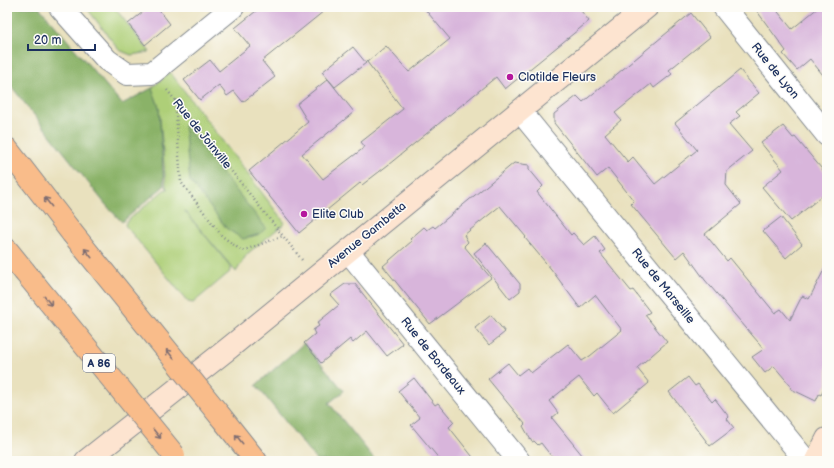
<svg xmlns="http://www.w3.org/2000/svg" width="834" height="468" font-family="'Balsamiq Sans',sans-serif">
<rect width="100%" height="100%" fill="#fdfcf7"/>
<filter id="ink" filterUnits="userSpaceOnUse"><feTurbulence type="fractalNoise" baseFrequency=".025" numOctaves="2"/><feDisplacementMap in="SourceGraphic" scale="8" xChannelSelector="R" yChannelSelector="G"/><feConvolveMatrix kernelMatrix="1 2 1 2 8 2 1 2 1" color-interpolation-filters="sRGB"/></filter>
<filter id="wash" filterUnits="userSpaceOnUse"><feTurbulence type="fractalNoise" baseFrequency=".012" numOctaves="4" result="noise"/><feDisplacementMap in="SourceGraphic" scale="16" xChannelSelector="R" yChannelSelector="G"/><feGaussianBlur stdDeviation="0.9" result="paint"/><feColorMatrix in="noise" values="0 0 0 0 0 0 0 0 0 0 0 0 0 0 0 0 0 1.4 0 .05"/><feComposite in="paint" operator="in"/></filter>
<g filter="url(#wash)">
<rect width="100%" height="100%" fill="#e9e1be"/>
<!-- green -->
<path fill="#aecf78" stroke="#647f6b" d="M86 7H114L150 52 131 55 119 50Z
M170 72 285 223 247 254 236 272 184 210 231 267V271L193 303 188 302 125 225 126 222 164 190 168 189 166 187 159 107 152 88Z"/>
<!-- forest -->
<path fill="#8ab268" stroke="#527063" d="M7 7H39L122 104 152 88 159 107 164 186 122 222 106 205 7 81Z
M184 125 266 228 260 234 243 239 227 229 190 181Z
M304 343 344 391 329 403 376 461H317L256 385Z"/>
<g id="blocks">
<!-- building -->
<path fill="#d8b5db" d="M149 7H157L170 24 145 45 128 24Z
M261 7H329L262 61 275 77 243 102 234 91 227 96 219 85 200 100 184 80 210 60 219 71 250 46 235 28Z
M423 7H578L589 21 505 89 496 77 388 165 362 185 360 183 299 233 249 171 308 122 297 104 328 79 354 112 302 154 323 179 365 147 361 142 403 109 367 62 386 46 409 72 450 39Z
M754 7H774L792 29 819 7H827V80L810 59 797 70 783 54 786 51Z
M691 13 710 37 669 70 672 74 654 88 651 84 615 113 621 120 605 134 628 162 633 157 655 184 697 150 675 123 740 70 759 93 736 112 740 116 729 124 752 151 727 171 726 185 741 204 705 234 727 261 730 258 775 313 781 309 790 320 802 296 809 299 827 264V384L821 395 819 394 816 401 791 389 790 385 774 366 765 373 752 357 764 349 705 280 684 251 676 258 631 204 634 201 608 168 597 177 554 123V114L577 96 583 102Z
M353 47 366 63 335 87 322 72Z
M783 126 793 138 795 137 827 175V192L791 221 762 187 783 170 761 143Z
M514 163 529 165V169L543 186 537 192 571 235 573 233 584 245 595 236 605 250 600 253 631 291 633 290 650 312 645 315 667 342 637 368 649 383 613 413 597 393 594 396 579 377 549 401 558 413 552 418 587 461H555L541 443 538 445 534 441 532 442 523 426 525 424 488 379 508 363 518 375 527 368 531 373 568 344 582 361 590 356 622 330 595 295 580 308 551 269 525 238 526 237 500 206 464 235 468 242 464 246 491 278 430 324 383 266 412 241 410 239 424 227 427 230 433 226 435 228Z
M781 217 802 244 786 258 763 231Z
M486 243 520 284V291L510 299 474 253Z
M345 284H355L403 344 387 356 367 331 353 343 350 339 321 363 304 343 315 334 313 330 319 326 317 323 339 305 330 295Z
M491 315 505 332 489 345 475 328Z
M688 377 695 386 698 384 712 402 715 399 729 417 727 419 734 428 710 446 669 392Z
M414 378 435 405 438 403 454 422 449 427 476 461H441L411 425 420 418 398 391Z"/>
</g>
</g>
<g filter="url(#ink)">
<use href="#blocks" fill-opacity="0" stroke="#82888e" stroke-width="1"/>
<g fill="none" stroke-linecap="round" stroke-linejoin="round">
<defs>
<path id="street" d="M60 7 107 60 127 74 152 73 233 7
M724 7 827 135
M520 111 806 461
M348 251 519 461"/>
<path id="secondary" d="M86 461 229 348 647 7
M816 461 827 439"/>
<path id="highway" d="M7 149 72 233
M7 250 24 271
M221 417 256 461"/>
</defs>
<!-- street casing -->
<use href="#street" stroke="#82888e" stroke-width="24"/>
<!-- secondary casing -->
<use href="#secondary" stroke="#82888e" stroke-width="24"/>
<!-- highway casing -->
<use href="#highway" stroke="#82888e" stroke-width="24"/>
<!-- path -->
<path stroke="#82888e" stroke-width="2.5" stroke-dasharray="1 3" stroke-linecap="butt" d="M167 90 302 260
M175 100 181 182 222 236 242 251 283 236"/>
<!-- street -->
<use href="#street" stroke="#fff" stroke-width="22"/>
<!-- secondary -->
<use href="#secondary" stroke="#fde4d0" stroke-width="22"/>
<!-- highway -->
<use href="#highway" stroke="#f9bc8a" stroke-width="22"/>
<defs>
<path id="highway-bridge" d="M72 233 221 417
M24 271 174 455"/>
</defs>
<!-- highway-bridge casing -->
<use href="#highway-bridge" stroke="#82888e" stroke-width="24" stroke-linecap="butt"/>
<!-- highway-bridge -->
<use href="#highway-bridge" stroke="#f9bc8a" stroke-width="22"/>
</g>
<!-- one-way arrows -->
<defs><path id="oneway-shaft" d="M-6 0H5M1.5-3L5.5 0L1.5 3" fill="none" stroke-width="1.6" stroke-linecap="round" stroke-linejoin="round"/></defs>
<g stroke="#7f6e72">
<use href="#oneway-shaft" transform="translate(48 202) rotate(-128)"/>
<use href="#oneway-shaft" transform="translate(88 253) rotate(-129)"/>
<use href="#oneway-shaft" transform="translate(48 301) rotate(51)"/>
<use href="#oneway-shaft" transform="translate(170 354) rotate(-129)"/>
<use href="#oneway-shaft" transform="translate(157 434) rotate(51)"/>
<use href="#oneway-shaft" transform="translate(239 439) rotate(-129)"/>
</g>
</g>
<!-- markers -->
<g fill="#b5179e" stroke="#fdfcf7" stroke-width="1.5">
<circle cx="510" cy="77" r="4"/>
<circle cx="304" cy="214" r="4"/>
</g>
<g text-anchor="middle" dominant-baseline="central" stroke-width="3" stroke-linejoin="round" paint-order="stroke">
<!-- shield labels -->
<rect fill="#fdfcf7" stroke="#5f6c8c" stroke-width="1" x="83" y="354" width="32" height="18" rx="3"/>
<g font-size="11" font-weight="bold" fill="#1b2f5e">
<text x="99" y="363">A 86</text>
</g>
<!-- street labels -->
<g font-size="12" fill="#1b2f5e" stroke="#fdfcf7">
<text transform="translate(775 71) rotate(51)">Rue de Lyon</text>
<text transform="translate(202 134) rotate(51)">Rue de Joinville</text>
<text transform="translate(367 235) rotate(-39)">Avenue Gambetta</text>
<text transform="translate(663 286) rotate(51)">Rue de Marseille</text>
<text transform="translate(433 356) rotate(51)">Rue de Bordeaux</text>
</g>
<!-- poi labels -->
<g font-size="12" fill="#1b2f5e" stroke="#fdfcf7" text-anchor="start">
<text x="518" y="77">Clotilde Fleurs</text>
<text x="312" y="214">Elite Club</text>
</g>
</g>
<!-- margin -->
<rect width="834" height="468" fill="none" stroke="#fdfcf7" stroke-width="24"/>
<!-- scale -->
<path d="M28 44v6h67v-6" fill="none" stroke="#1b2f5e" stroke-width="2"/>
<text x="34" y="44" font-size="12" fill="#1b2f5e" stroke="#fdfcf7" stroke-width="3" paint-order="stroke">20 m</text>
</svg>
